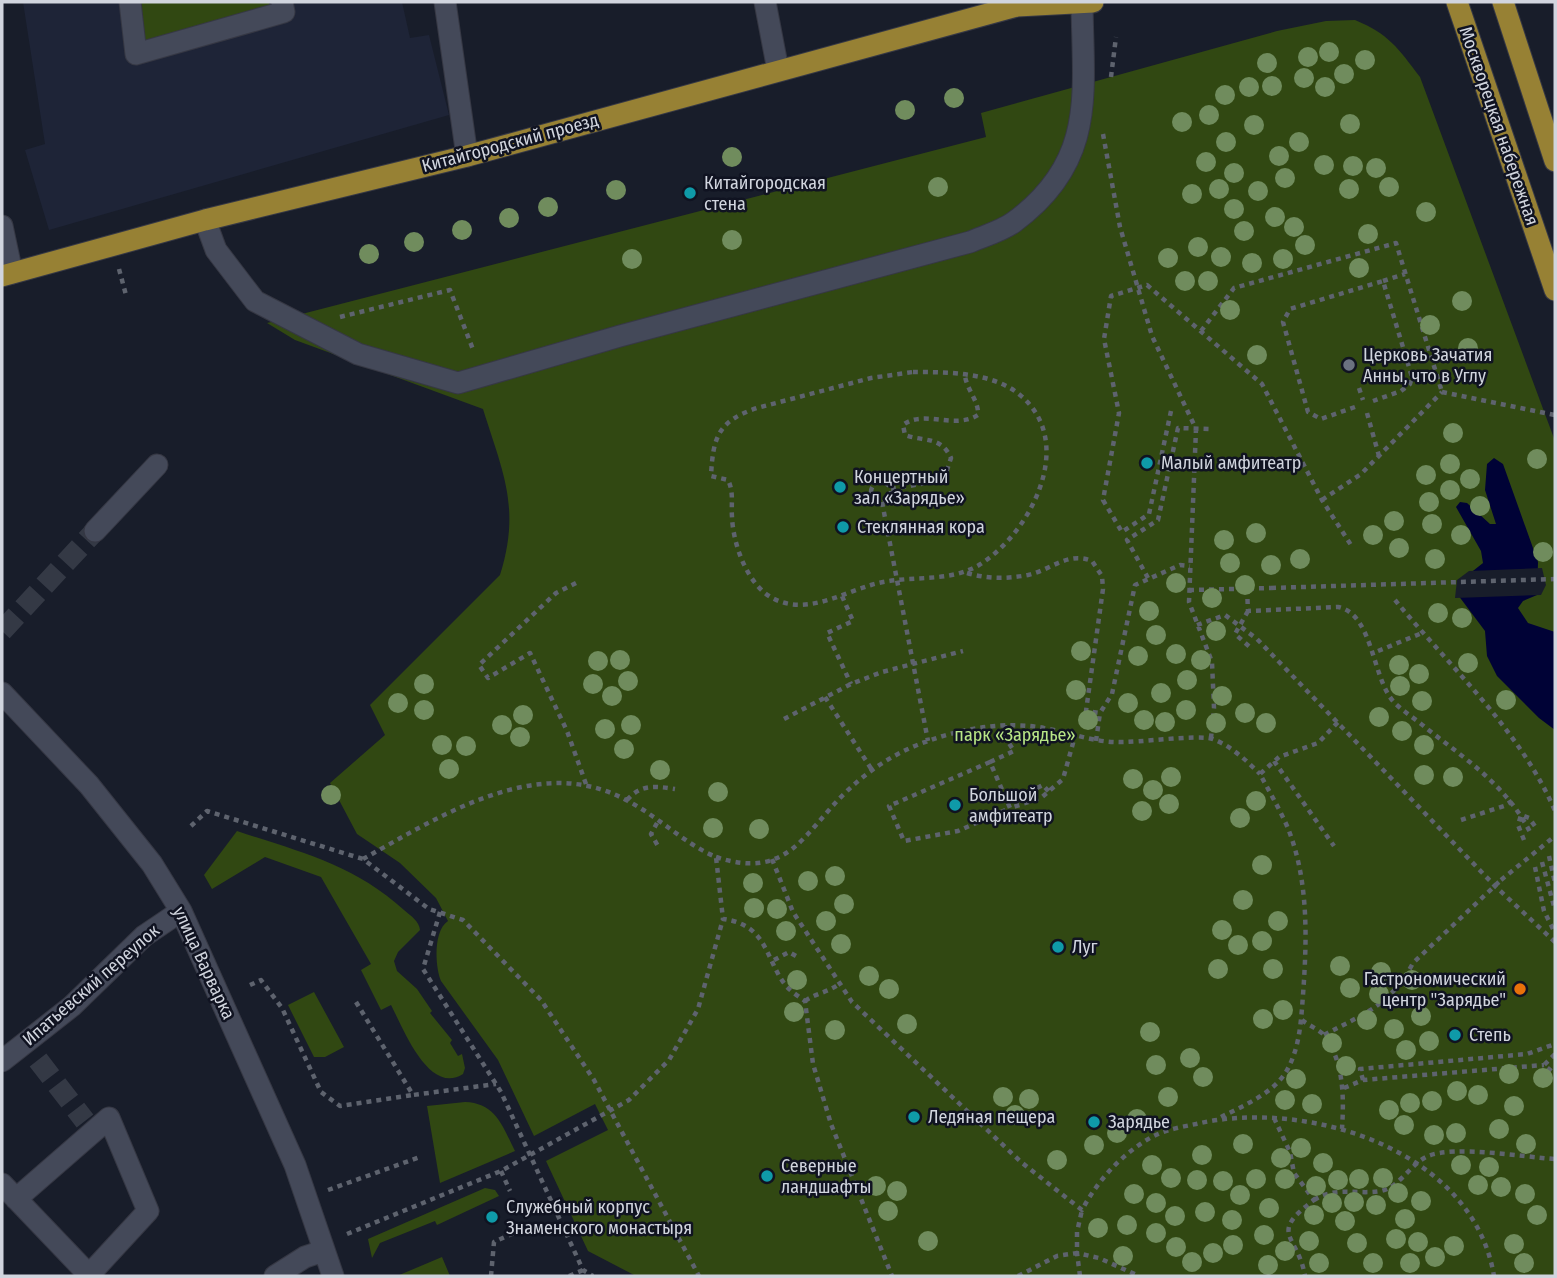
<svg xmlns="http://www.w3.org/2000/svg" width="1557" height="1278" font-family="'Fira Sans Condensed',sans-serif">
<rect width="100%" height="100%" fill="#181d2a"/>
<!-- built -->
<path fill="#1e2437" d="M23 2H402L410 38 429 35 449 115 49 230 25 150 45 144Z"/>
<!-- green -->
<path fill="#314812" d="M137 2H269L270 8 143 48Z
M1355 20C1389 34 1398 48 1420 77L1555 441V1276H636L588 1251 546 1161 608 1130 595 1104 534 1136 498 1060 441 981C435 967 433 931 448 921L436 898 400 863 357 834 330 783 385 735 370 705 500 575C521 508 503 473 483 409L295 340 267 323 986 137 981 113 1277 31 1326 21Z
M237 831C300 852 353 864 404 910 411 916 419 921 420 930L398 952 394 961 397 971 417 989 432 1011 430 1013 452 1040 450 1043 458 1056 462 1054 465 1068 463 1074C429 1096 403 1028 391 1005L381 1010 361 970 371 964 321 877 265 857 212 889 204 875Z
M314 992 344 1047 325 1057H314L288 1005Z
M465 1102C496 1103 503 1127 515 1151L440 1183 427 1106Z
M485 1188 495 1190 499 1196 437 1225 435 1221 380 1243 372 1258 368 1239Z
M442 1257 450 1276H397Z"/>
<!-- water -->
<path fill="#000236" d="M1494 458 1503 464 1538 562 1537 595 1523 601 1518 608 1528 623 1555 632V730L1539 718 1497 676 1487 656 1485 631 1458 595 1464 578 1483 563 1481 551 1456 507 1460 502 1467 503 1490 524H1496L1485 490 1487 464Z"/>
<!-- pier -->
<path fill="#181d2a" d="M1542 568 1546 585 1541 595 1455 598 1457 580 1469 571Z"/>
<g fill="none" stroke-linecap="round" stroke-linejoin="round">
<!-- minor-tunnel -->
<path stroke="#343945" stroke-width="21" stroke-dasharray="21 10" stroke-linecap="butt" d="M2 631 95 531
M38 1060 85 1121"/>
<defs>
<path id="minor" d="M130 2 136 54 284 12 282 2
M445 2 467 156
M765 2 778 70
M205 220 216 250 255 301 358 354 458 383 620 336 970 242C984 236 1002 231 1014 222 1097 161 1083 93 1082 3
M2 226 12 273
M95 531 157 465
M2 693 89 785 152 864 181 911 295 1165 333 1276
M2 1061 72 1006 144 936 181 911
M2 1184 89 1275 148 1211 109 1118 16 1199
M275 1276 305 1257 323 1251"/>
<path id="major" d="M1457 2 1555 290
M1503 2 1555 161
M2 276 205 220 467 156 1017 6 1093 2"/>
</defs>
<!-- minor casing -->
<use href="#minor" stroke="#363844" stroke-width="23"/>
<!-- major casing -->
<use href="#major" stroke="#363844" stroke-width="23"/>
<!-- path -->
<path stroke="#5e636e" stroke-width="4.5" stroke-dasharray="5 5" stroke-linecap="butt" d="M1111 77 1116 37
M1103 134 1120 227 1152 336 1196 429 1189 602 1212 662 1214 708 1211 738
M119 269 126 295
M1383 281 1405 274
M340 317 450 290 474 352
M1201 331 1234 288 1396 243 1442 392
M913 372C946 372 993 372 1020 395 1078 443 1030 534 979 565 947 584 906 574 871 585 838 595 802 617 769 596 746 581 733 543 732 517 731 504 734 492 728 480L711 476C713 437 718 421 757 408L871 378Z
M1359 388 1363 400
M1442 392 1555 415
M1355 407 1321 419 1308 412 1283 322 1290 309 1383 281 1412 377 1410 384 1401 391 1373 401
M1171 411 1149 514 1122 532 1103 500 1119 413 1104 339 1111 296 1147 285 1262 384 1322 500 1351 545
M1367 413 1379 456
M871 492a10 10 0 1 1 20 0a10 10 0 1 1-20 0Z
M891 489 921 484 946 473 951 458C941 436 925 442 905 435L903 425C923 409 954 430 978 415 979 401 967 390 965 376
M1322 500 1361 474 1442 392
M882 502 928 741
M967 573C987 579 1007 579 1028 575 1051 570 1068 551 1092 561L1102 576 1103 589 1086 711 1100 713 1112 694 1135 585 1180 565 1190 566
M1148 578 1127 540 1158 520 1178 428 1210 429
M576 583 556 593 479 665 488 678 530 653 567 731 586 784
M1247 589 1248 611 1338 607C1373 614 1372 677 1393 701 1402 711 1416 719 1426 728 1467 760 1508 787 1531 834
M1189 590 1271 588
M842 596 853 621 827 633 851 684
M1395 600C1450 667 1521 731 1555 811
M1248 611 1235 634 1251 648
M1197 625 1225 615 1257 639 1495 886 1555 942
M1378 651 1422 633
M825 697 872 770
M784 719 851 684 882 672 963 651
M1005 725V737L1014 751 990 762 1010 808 1041 798 1063 779 1075 736
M1096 741 1100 713
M1274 761 1334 846
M990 762 889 806 904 841 958 831 1010 808
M1037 788 1043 785 1049 792
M627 800C641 784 655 786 675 789
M1461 820 1504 806 1512 801
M657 823 651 834 658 846
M191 826 207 811 363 859 429 909 463 920 541 1000 594 1080 699 1276
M1524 840 1518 825 1521 815 1529 818 1537 829
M1549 856 1555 883
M716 857C789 881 804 832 847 791 870 769 898 751 928 741 963 728 1007 721 1044 728 1069 732 1092 742 1117 742 1138 743 1197 734 1213 739 1231 746 1247 761 1260 774
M363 859C439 817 538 752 626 800 658 816 683 843 716 857L723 919C769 925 765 961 787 987 792 992 799 997 805 1001L813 1064 831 1124 892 1276
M772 859 793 912 852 1002 1021 1162 1082 1210C1098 1180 1121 1155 1150 1138 1164 1130 1181 1127 1196 1124 1306 1098 1473 1149 1494 1276
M1542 862 1555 910
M1535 867 1544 911 1555 933
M440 912 423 969 501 1092 583 1270 593 1276
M774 960 789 952 796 956
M250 985 261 980 282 1008 321 1092 340 1106 413 1095
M805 1001C816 993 829 992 839 984
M356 1002 413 1095 496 1084
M1302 1020C1308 1025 1320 1030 1325 1036 1344 1063 1344 1098 1342 1129
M1324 1035C1365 1013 1390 1006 1413 963L1501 880
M1555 1054 1544 1065 1555 1074
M1363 1080 1360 1069 1527 1054 1555 1044
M1344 1088 1363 1080 1544 1065
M1221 1117C1243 1106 1272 1094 1286 1072 1300 1048 1301 1021 1303 995 1307 939 1309 879 1287 826 1279 808 1269 791 1260 774L1279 757 1318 743 1339 721
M1274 1118 1290 1152 1294 1173 1314 1200C1267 1235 1298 1234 1305 1276
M501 1171 510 1191
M328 1190 420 1157
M1314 1200C1336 1186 1357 1195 1381 1191 1400 1187 1410 1164 1428 1156 1455 1145 1523 1157 1555 1159
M347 1234 501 1171 629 1100 669 1060 698 1009 723 919
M491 1276 494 1242 527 1227 524 1220
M569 1276 583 1270
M1018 1276 1057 1256 1077 1253V1232L1082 1210
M1080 1276 1077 1253 1099 1258 1139 1276"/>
<!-- minor -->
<use href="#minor" stroke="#444959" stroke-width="21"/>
<!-- major -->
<use href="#major" stroke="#978134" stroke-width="21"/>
<!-- path-bridge -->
<path stroke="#5e636e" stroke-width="4.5" stroke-dasharray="5 5" stroke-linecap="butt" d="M1271 588 1555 579
M1501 880 1555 836"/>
</g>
<!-- trees -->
<g fill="#708c5d">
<circle cx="1329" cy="52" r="10"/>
<circle cx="1308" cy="57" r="10"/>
<circle cx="1365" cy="60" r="10"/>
<circle cx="1267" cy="63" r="10"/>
<circle cx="1344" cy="74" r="10"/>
<circle cx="1304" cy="78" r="10"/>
<circle cx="1272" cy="86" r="10"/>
<circle cx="1249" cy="87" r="10"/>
<circle cx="1325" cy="87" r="10"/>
<circle cx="1225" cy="95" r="10"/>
<circle cx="954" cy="98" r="10"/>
<circle cx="905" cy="110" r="10"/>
<circle cx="1209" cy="115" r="10"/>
<circle cx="1182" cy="122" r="10"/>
<circle cx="1350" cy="124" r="10"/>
<circle cx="1254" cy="125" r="10"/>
<circle cx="1226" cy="142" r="10"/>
<circle cx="1299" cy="142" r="10"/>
<circle cx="1279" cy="156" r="10"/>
<circle cx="732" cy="157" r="10"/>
<circle cx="1206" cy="162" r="10"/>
<circle cx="1324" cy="165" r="10"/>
<circle cx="1353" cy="166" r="10"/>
<circle cx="1376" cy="168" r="10"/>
<circle cx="1234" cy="173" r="10"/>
<circle cx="1285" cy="178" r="10"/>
<circle cx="938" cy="187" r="10"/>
<circle cx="1389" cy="187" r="10"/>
<circle cx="1219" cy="189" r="10"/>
<circle cx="1349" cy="189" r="10"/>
<circle cx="616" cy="190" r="10"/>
<circle cx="1258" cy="191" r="10"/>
<circle cx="1192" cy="194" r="10"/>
<circle cx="548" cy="207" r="10"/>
<circle cx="1234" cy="209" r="10"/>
<circle cx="1426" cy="212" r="10"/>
<circle cx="1275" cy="217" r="10"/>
<circle cx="509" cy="218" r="10"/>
<circle cx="1294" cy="227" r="10"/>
<circle cx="462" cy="230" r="10"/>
<circle cx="1244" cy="231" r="10"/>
<circle cx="1368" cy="234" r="10"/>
<circle cx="732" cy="240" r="10"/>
<circle cx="414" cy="242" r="10"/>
<circle cx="1305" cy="245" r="10"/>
<circle cx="1198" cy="247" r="10"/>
<circle cx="369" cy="254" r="10"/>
<circle cx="1221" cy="257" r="10"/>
<circle cx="1168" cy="258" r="10"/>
<circle cx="632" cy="259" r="10"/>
<circle cx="1283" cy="259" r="10"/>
<circle cx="1252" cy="263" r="10"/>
<circle cx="1359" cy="268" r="10"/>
<circle cx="1185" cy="281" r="10"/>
<circle cx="1208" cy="281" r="10"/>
<circle cx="1462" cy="301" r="10"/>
<circle cx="1230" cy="310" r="10"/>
<circle cx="1430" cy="325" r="10"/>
<circle cx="1468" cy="348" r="10"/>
<circle cx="1257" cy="355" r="10"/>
<circle cx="1453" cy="433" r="10"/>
<circle cx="1537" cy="459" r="10"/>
<circle cx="1450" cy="464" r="10"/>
<circle cx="1426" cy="475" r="10"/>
<circle cx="1470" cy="479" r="10"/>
<circle cx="1450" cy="490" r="10"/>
<circle cx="1429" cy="502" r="10"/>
<circle cx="1480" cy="506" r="10"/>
<circle cx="1394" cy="521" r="10"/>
<circle cx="1432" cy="524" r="10"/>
<circle cx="1256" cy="533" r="10"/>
<circle cx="1373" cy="535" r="10"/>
<circle cx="1461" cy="535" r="10"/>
<circle cx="1224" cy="540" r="10"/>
<circle cx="1399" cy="548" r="10"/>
<circle cx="1543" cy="552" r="10"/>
<circle cx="1300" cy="559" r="10"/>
<circle cx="1435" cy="559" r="10"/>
<circle cx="1230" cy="563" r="10"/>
<circle cx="1271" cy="565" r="10"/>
<circle cx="1176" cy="583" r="10"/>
<circle cx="1245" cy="585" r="10"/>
<circle cx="1212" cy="598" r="10"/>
<circle cx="1149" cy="611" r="10"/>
<circle cx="1438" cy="613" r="10"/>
<circle cx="1462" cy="618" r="10"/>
<circle cx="1216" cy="631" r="10"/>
<circle cx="1156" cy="635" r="10"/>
<circle cx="1081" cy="651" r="10"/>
<circle cx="1176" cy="654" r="10"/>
<circle cx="1138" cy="656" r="10"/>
<circle cx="620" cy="660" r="10"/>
<circle cx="1201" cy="660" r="10"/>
<circle cx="598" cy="661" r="10"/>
<circle cx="1468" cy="663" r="10"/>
<circle cx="1399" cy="665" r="10"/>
<circle cx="1419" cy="674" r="10"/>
<circle cx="1187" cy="680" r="10"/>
<circle cx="628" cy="681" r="10"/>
<circle cx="424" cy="684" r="10"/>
<circle cx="593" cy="684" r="10"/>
<circle cx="1400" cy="686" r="10"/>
<circle cx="1076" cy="690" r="10"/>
<circle cx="1161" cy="693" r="10"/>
<circle cx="612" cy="696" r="10"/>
<circle cx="1222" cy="696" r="10"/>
<circle cx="1506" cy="700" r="10"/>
<circle cx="1422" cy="701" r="10"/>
<circle cx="398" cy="703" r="10"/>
<circle cx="1128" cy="703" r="10"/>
<circle cx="424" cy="710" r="10"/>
<circle cx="1186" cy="710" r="10"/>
<circle cx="1245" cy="713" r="10"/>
<circle cx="523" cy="715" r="10"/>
<circle cx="1379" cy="717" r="10"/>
<circle cx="1088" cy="720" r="10"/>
<circle cx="1144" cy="720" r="10"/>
<circle cx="1165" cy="722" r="10"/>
<circle cx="1216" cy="723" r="10"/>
<circle cx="1266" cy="723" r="10"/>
<circle cx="502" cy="725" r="10"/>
<circle cx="631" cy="725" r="10"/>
<circle cx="605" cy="729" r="10"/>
<circle cx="1402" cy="731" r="10"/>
<circle cx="520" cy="737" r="10"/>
<circle cx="442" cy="745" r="10"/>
<circle cx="1424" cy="745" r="10"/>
<circle cx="466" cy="746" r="10"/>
<circle cx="624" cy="749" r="10"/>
<circle cx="449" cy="769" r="10"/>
<circle cx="660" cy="770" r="10"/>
<circle cx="1424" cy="775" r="10"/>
<circle cx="1171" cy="777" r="10"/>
<circle cx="1453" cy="777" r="10"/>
<circle cx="1133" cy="779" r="10"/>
<circle cx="1153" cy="790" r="10"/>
<circle cx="718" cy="792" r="10"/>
<circle cx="331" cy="795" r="10"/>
<circle cx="1256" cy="801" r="10"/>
<circle cx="1169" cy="804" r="10"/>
<circle cx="1142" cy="811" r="10"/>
<circle cx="1240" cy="818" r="10"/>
<circle cx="713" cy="828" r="10"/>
<circle cx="759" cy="829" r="10"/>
<circle cx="1262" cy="865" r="10"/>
<circle cx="835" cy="876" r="10"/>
<circle cx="808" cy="881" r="10"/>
<circle cx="753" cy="883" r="10"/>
<circle cx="1243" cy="900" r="10"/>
<circle cx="844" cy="904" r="10"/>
<circle cx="754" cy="908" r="10"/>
<circle cx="777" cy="909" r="10"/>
<circle cx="826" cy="921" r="10"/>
<circle cx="1278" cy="921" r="10"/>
<circle cx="1222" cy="930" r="10"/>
<circle cx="786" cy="931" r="10"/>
<circle cx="1262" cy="941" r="10"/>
<circle cx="841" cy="944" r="10"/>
<circle cx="1238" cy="945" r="10"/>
<circle cx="1340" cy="966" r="10"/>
<circle cx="1218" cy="969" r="10"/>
<circle cx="1273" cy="969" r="10"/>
<circle cx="1381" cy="972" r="10"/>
<circle cx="869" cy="976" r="10"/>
<circle cx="797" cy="980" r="10"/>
<circle cx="1412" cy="980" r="10"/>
<circle cx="1350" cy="988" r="10"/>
<circle cx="889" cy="989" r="10"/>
<circle cx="1379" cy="994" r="10"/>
<circle cx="1283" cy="1010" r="10"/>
<circle cx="794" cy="1012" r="10"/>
<circle cx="1421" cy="1016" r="10"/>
<circle cx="1263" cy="1019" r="10"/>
<circle cx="1367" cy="1020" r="10"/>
<circle cx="907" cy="1024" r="10"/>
<circle cx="1394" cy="1029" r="10"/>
<circle cx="835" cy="1030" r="10"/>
<circle cx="1150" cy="1032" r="10"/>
<circle cx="1429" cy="1041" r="10"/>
<circle cx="1332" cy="1043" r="10"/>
<circle cx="1406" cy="1050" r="10"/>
<circle cx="1190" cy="1058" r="10"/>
<circle cx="1156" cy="1065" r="10"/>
<circle cx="1346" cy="1066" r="10"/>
<circle cx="1509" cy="1074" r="10"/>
<circle cx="1203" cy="1077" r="10"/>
<circle cx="1543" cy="1078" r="10"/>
<circle cx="1296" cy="1079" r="10"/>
<circle cx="1457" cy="1091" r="10"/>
<circle cx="1478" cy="1095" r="10"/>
<circle cx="1003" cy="1097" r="10"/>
<circle cx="1168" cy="1097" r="10"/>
<circle cx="1029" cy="1099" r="10"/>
<circle cx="1285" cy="1100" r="10"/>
<circle cx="1432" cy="1101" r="10"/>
<circle cx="1410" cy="1103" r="10"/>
<circle cx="1312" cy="1104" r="10"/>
<circle cx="1514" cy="1106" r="10"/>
<circle cx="1389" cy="1110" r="10"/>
<circle cx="1015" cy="1115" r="10"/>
<circle cx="1137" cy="1119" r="10"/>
<circle cx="1404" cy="1125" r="10"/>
<circle cx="1499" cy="1129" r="10"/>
<circle cx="1117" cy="1133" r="10"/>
<circle cx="1456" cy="1133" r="10"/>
<circle cx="1434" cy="1135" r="10"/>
<circle cx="1243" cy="1144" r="10"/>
<circle cx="1526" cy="1144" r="10"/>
<circle cx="1094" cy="1145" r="10"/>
<circle cx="1301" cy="1148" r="10"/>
<circle cx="1202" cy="1155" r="10"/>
<circle cx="1281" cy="1158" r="10"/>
<circle cx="1057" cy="1160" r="10"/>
<circle cx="1323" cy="1163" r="10"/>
<circle cx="1152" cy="1165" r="10"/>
<circle cx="1461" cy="1165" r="10"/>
<circle cx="1489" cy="1167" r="10"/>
<circle cx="1171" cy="1178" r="10"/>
<circle cx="1383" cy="1178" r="10"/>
<circle cx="1256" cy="1179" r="10"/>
<circle cx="1285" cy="1179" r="10"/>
<circle cx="1359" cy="1179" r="10"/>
<circle cx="1197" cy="1180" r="10"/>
<circle cx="1338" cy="1180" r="10"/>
<circle cx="1223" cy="1181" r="10"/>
<circle cx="1478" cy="1185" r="10"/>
<circle cx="876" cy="1186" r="10"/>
<circle cx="1316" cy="1186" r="10"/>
<circle cx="1501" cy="1187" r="10"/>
<circle cx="897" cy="1191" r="10"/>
<circle cx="1398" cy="1193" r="10"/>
<circle cx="1134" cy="1194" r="10"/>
<circle cx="1525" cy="1194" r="10"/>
<circle cx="1240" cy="1195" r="10"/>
<circle cx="1421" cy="1201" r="10"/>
<circle cx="1354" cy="1202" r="10"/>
<circle cx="1156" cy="1203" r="10"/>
<circle cx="1332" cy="1203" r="10"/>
<circle cx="1376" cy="1205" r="10"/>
<circle cx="1269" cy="1208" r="10"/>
<circle cx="888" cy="1211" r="10"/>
<circle cx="1205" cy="1212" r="10"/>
<circle cx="1314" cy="1215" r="10"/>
<circle cx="1537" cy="1215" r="10"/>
<circle cx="1175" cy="1216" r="10"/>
<circle cx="1405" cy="1219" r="10"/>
<circle cx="1232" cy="1220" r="10"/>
<circle cx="1345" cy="1221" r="10"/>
<circle cx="1127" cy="1225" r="10"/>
<circle cx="1098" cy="1228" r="10"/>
<circle cx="1156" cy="1233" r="10"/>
<circle cx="1264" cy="1235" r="10"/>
<circle cx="1396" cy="1239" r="10"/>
<circle cx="928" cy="1241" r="10"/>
<circle cx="1309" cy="1241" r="10"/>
<circle cx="1418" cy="1242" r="10"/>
<circle cx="1357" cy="1243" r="10"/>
<circle cx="1514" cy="1244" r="10"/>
<circle cx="1233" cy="1245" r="10"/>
<circle cx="1454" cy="1246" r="10"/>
<circle cx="1176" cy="1247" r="10"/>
<circle cx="1285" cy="1251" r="10"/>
<circle cx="1213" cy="1253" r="10"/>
<circle cx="1123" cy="1256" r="10"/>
<circle cx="1435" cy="1257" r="10"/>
<circle cx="1192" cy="1262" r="10"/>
<circle cx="1319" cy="1263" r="10"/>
<circle cx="1373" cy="1263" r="10"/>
<circle cx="1410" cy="1263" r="10"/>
<circle cx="1524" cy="1263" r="10"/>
<circle cx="1268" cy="1265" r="10"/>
</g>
<!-- markers -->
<g fill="#0f9aa8" stroke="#101321" stroke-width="2.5">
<circle cx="690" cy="193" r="7"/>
<circle cx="1147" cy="463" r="7"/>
<circle cx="840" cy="487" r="7"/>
<circle cx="843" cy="527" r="7"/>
<circle cx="955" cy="805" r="7"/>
<circle cx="1058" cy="947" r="7"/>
<circle cx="1455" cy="1035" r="7"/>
<circle cx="914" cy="1117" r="7"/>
<circle cx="1094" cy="1122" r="7"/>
<circle cx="767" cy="1176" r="7"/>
<circle cx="492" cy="1217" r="7"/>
</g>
<circle fill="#6b7280" stroke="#101321" stroke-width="2.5" cx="1349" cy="365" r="7"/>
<circle fill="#e8710a" stroke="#101321" stroke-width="2.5" cx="1520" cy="989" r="7"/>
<g text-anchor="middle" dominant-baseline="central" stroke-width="5" stroke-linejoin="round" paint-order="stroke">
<!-- street labels -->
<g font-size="18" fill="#d1d5de" stroke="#101321">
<text transform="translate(1499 126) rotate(71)">Москворецкая набережная</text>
<text transform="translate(510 143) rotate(-15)">Китайгородский проезд</text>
<text transform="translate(204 963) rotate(65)">улица Варварка</text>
<text transform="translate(91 985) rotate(-41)">Ипатьевский переулок</text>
</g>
<!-- poi labels -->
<g font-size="18" fill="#d1d5de" stroke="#101321" text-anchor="start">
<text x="704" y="183">Китайгородская<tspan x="704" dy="21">стена</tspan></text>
<text x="1363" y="355">Церковь Зачатия<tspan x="1363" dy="21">Анны, что в Углу</tspan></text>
<text x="1161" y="463">Малый амфитеатр</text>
<text x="854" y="477">Концертный<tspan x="854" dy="21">зал «Зарядье»</tspan></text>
<text x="857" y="527">Стеклянная кора</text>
<text x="969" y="795">Большой<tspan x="969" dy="21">амфитеатр</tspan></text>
<text x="1072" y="947">Луг</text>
<text x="1506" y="979" text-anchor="end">Гастрономический<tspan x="1506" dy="21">центр "Зарядье"</tspan></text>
<text x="1469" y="1035">Степь</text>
<text x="928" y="1117">Ледяная пещера</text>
<text x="1108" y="1122">Зарядье</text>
<text x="781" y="1166">Северные<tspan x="781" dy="21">ландшафты</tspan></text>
<text x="506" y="1207">Служебный корпус<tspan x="506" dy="21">Знаменского монастыря</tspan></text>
</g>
<!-- park labels -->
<g font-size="18" fill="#b8e686" stroke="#101321">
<text x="1015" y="735">парк «Зарядье»</text>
</g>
</g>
<!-- border -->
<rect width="1557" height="1278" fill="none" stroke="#d1d5de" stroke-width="7"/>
</svg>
